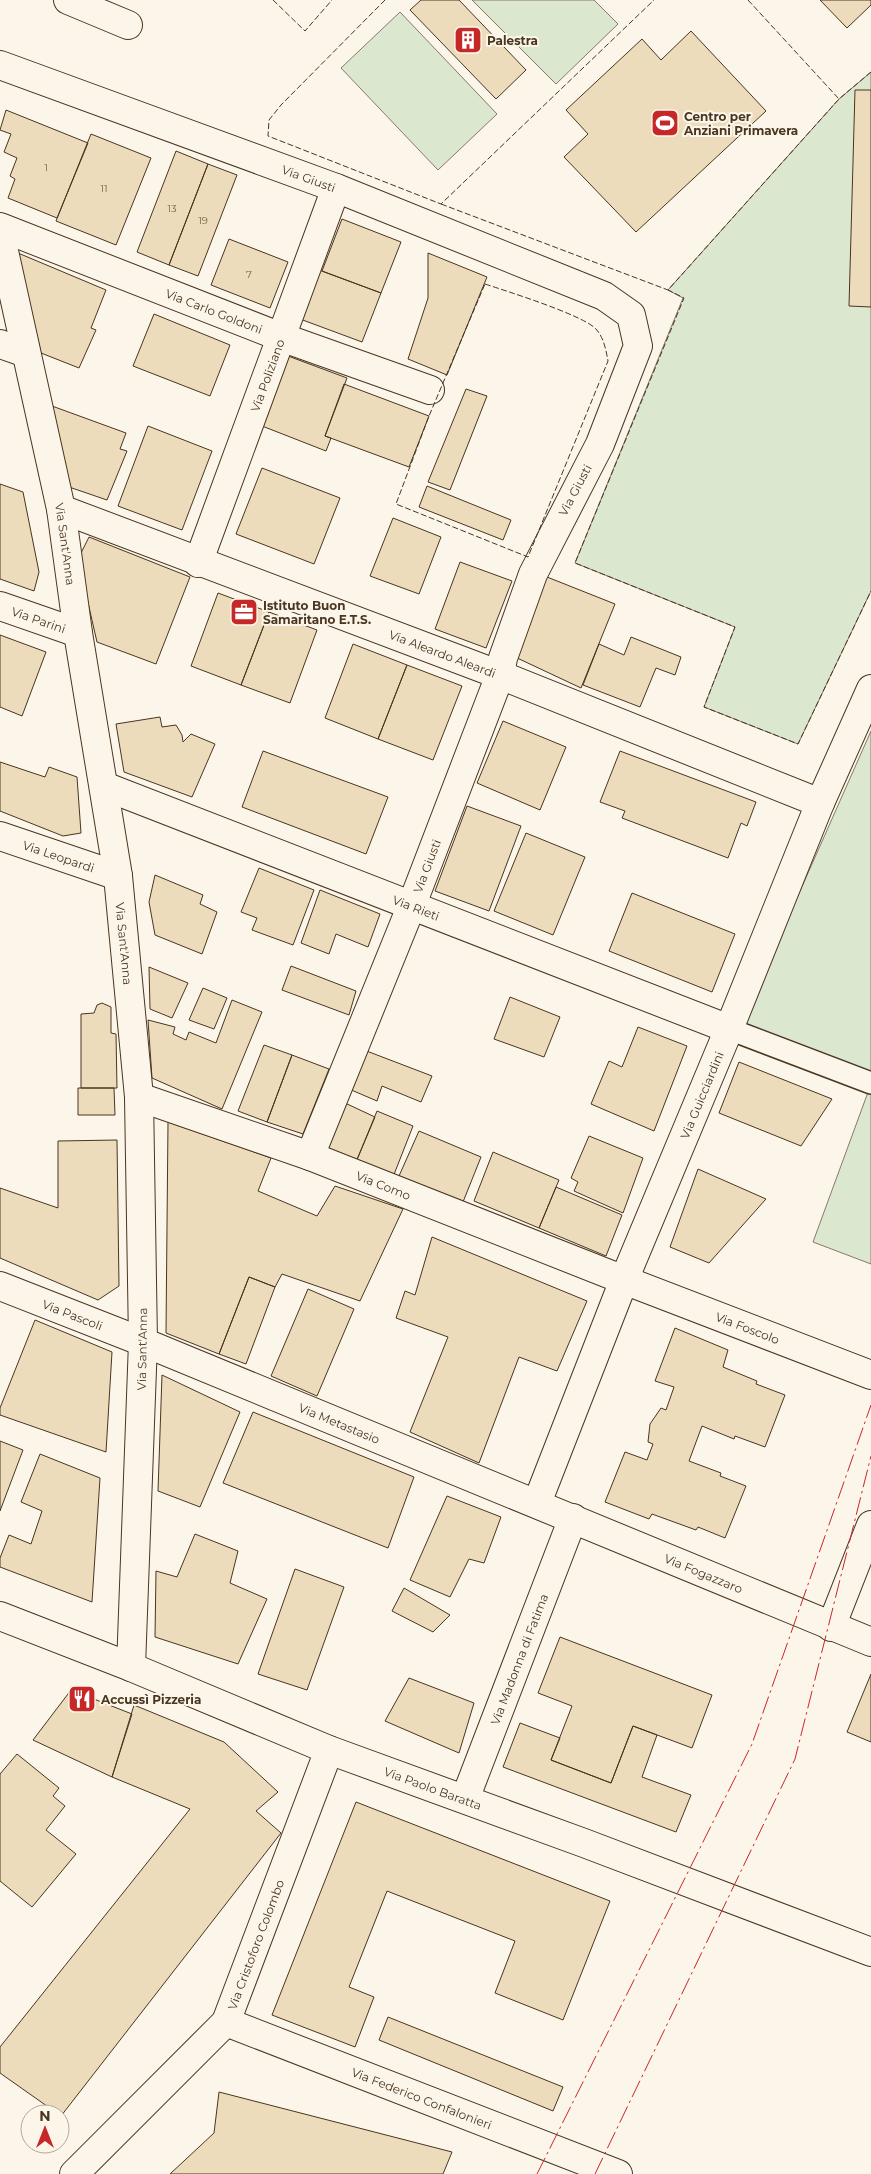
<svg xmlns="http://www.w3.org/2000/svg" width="871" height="2174" font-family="Montserrat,sans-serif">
<rect width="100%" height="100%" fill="#fbf6e9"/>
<!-- green -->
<path fill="#dce7d0" stroke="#887966" d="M472 0H594L618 24 556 84Z
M400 12 497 114 438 170 341 68Z
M871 72V591L798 744 704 707 735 627 575 563 683 298 668 290 839 99Z
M871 731V1072L741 1024Z
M871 1084V1264L813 1242Z"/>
<!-- building -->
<path fill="#ecdcbc" stroke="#4a3520" d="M421 0H459L526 70 496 99 410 10Z
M820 0H871V5L847 28Z
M691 31 766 111 636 232 564 157 588 134 566 110 642 39 661 60Z
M855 90H871V307L849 306Z
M6 110 88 143 57 218 8 198 15 179 10 176 17 158 4 152 11 134 0 130Z
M91 134 151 158 116 245 56 221Z
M176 151 208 164 169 265 137 252Z
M208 164 237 175 198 276 169 265Z
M342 219 401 242 381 293 322 271Z
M229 239 288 262 270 308 211 285Z
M18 253 106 290 91 328 96 330 79 368 41 353Z
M428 253 487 277 447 375 408 359 428 298Z
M319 270 381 293 362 342 300 319Z
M154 314 230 345 210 396 133 366Z
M288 356 347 378 325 436 331 438 326 451 262 426Z
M344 384 429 416 409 467 325 436Z
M466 389 487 396 450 490 428 482Z
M52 406 126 433 120 449 127 451 107 500 69 487Z
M148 426 212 451 182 530 118 506Z
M262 468 340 498 314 564 236 534Z
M0 484 23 492 39 572 34 591 0 579Z
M427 486 511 520 503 540 419 507Z
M393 518 441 537 419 594 370 576Z
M89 537 190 577 156 664 97 642 78 559Z
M460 562 512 581 486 648 435 629Z
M547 577 615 604 581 688 515 657Z
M218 593 269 612 241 685 191 666Z
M269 612 317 630 290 703 241 685Z
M0 635 46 652 22 716 0 707Z
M631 637 681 657 675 675 656 668 640 707 583 685 599 644 624 655Z
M353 644 407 665 378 739 325 718Z
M407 665 462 686 433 760 378 739Z
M160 717 162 727 176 725 182 735 183 742 191 734 215 744 192 797 124 772 116 724Z
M503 721 566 747 540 810 477 783Z
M263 751 388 797 366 854 242 807Z
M620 751 756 802 747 826 741 823 728 858 622 818 625 811 600 802Z
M0 762 45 777 49 767 77 777 81 833 63 836 0 811Z
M467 806 521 826 489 911 435 891Z
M526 833 585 857 553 935 494 911Z
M259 868 314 890 293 945 252 930 257 918 241 912Z
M155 875 203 895 200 904 217 912 202 954 155 935 149 902Z
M320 890 380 914 368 947 336 934 329 954 301 943Z
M632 893 735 934 712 992 609 951Z
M291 966 356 991 349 1015 282 990Z
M149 967 188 983 172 1018 150 1009Z
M203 988 227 998 214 1029 189 1020Z
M510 997 560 1017 544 1057 494 1039Z
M232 1000 262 1012 222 1109 152 1078 148 1020 175 1027 173 1034 186 1040 189 1032 216 1043Z
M102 1003 111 1007V1033L116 1034 117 1088H81V1014L94 1013 97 1005Z
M638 1027 687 1046 654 1131 591 1104 609 1061 622 1067Z
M264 1045 292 1055 267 1122 238 1111Z
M364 1050 432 1076 421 1102 382 1086 377 1101 349 1089Z
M292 1055 329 1069 303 1134 267 1122Z
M739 1062 832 1099 801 1146 719 1113Z
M78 1088H114L115 1115H78Z
M345 1103 375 1117 356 1162 326 1148Z
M377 1111 413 1126 393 1177 356 1162Z
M168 1122 271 1158 258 1191 317 1216 335 1186 403 1209 360 1301 282 1274 275 1287 249 1277 219 1354 166 1333Z
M419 1131 481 1157 463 1202 399 1176Z
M589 1136 643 1158 623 1213 574 1191 578 1182 571 1178Z
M117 1140 119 1286 98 1300 0 1258V1188L58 1208V1141Z
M493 1152 559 1180 539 1228 474 1201Z
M698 1169 766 1199 709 1263 670 1247Z
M556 1187 622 1215 606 1256 539 1228Z
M432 1237 587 1301 557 1371 519 1357 479 1463 410 1432 448 1337 396 1318 405 1291 415 1295Z
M249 1277 275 1287 246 1364 219 1354Z
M308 1289 354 1309 317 1396 271 1376Z
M35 1320 112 1352 106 1452 0 1415V1408Z
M675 1328 728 1350 723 1367 757 1381 756 1384 785 1395 765 1447 735 1436 734 1439 702 1426 689 1461 721 1473 720 1476 746 1486 725 1538 698 1527 696 1530 652 1514 649 1519 605 1502 625 1452 647 1460 653 1444 648 1442 650 1424 661 1408 666 1410 674 1387 655 1381Z
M162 1375 240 1412 200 1507 158 1491Z
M253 1412 414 1477 388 1548 223 1483Z
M0 1441 23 1450 0 1511Z
M40 1454 100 1478 92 1602 0 1567V1558L9 1535 31 1544 42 1511 21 1502Z
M447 1496 501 1517 484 1563 469 1559 450 1597 410 1580Z
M195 1534 238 1551 230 1583 267 1599 238 1664 155 1637 156 1571 177 1577Z
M295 1569 344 1587 307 1690 258 1674Z
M404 1588 450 1615 433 1632 392 1611Z
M560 1637 712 1695 692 1748 633 1726 611 1783 551 1760 572 1706 538 1693Z
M871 1674V1742L847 1732Z
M409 1678 474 1703 459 1753 385 1721Z
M71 1690 132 1714 112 1777 33 1740Z
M134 1705 224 1742 278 1792 256 1811 281 1833 61 2116 0 2073V2047L190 1809 112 1777Z
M520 1723 560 1738 551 1760 611 1783 633 1726 657 1735 642 1777 691 1795 676 1832 503 1767Z
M17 1754 59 1788 53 1796 65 1806 46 1830 76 1854 32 1907 0 1881V1774Z
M356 1802 610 1901 563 2020 495 1993 515 1941 387 1891 349 1987 374 1997 355 2047 272 2015Z
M388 2017 563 2087 553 2111 379 2040Z
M219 2092 452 2152 443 2174H170L214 2133Z"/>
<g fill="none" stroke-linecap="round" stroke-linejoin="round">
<defs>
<path id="pedestrian" d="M729 1029 871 1083"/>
<g id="minor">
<path d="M68 0 128 25"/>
<path id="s1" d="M0 65 336 188 604 296 631 315 638 346 600 444 533 574 503 658 500 675 411 907 310 1156"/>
<path id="s2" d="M0 227 281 337 430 390"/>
<path id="s3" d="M0 233 61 509 78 633 118 876 139 1097 143 1342 131 1667"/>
<path d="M0 344 26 353"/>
<path id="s4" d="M61 509 500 675 820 803"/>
<path id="s5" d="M198 563 336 188"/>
<path id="s6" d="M0 606 78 633"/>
<path id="s7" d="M104 786 729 1029"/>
<path id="s8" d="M0 836 118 876"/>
<path id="s9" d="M139 1097 310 1156 624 1280 871 1375"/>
<path id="s10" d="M0 1286 143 1342 871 1642"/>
<path id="s11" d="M537 1503 624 1280 729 1029 820 803 871 689"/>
<path d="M831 1627 871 1525"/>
<path id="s12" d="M465 1799 573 1518"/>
<path id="s13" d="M226 2022 618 2174"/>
<path id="s14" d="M74 2174 226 2022 329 1750"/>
</g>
<g id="secondary">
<path id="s15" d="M0 1616 131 1667 329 1750 584 1843 871 1952"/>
</g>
</defs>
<!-- pedestrian casing -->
<use href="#pedestrian" stroke="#4a3520" stroke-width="24"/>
<!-- minor casing -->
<use href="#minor" stroke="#4a3520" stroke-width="30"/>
<!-- secondary casing -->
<use href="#secondary" stroke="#4a3520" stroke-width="30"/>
<!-- pedestrian -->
<use href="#pedestrian" stroke="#fbf6e9" stroke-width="21"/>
<!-- minor -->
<use href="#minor" stroke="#fbf6e9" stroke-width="28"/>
<!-- secondary -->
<use href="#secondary" stroke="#fbf6e9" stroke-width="28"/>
<!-- fence -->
<path stroke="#4a3520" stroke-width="1" stroke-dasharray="6 2.5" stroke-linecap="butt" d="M273 0 305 31 332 0
M385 0 281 105 269 120 268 136 441 204 654 0
M748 0 839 99
M871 72 839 99 668 290 684 298 575 563 735 627 704 707 798 744 871 591
M441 204 668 290
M485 284C506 291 583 315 596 329 604 338 606 350 608 361L528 557 396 504 429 416Z"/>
<!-- power -->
<path stroke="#c62828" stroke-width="1" stroke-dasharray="18 4 2.5 4" stroke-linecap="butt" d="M537 2174 752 1744 871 1405
M595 2174 795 1759 871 1456"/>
</g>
<!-- icons -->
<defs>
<symbol id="building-square" viewBox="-11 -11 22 22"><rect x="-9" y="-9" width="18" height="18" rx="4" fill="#c62828" stroke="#fbf6e9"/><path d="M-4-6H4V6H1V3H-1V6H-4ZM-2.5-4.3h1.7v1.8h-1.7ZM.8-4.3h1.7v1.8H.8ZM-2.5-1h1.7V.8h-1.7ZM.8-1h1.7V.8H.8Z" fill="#fff"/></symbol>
<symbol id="stadium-square" viewBox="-11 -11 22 22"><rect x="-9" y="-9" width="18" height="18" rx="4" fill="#c62828" stroke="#fbf6e9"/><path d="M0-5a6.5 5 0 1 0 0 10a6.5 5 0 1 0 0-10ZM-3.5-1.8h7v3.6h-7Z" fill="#fff"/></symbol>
<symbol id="office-square" viewBox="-11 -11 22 22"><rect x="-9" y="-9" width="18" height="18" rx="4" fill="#c62828" stroke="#fbf6e9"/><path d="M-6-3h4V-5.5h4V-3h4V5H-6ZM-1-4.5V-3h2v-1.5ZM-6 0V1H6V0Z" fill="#fff"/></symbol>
<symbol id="restaurant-square" viewBox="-11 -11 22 22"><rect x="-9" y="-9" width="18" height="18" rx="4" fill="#c62828" stroke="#fbf6e9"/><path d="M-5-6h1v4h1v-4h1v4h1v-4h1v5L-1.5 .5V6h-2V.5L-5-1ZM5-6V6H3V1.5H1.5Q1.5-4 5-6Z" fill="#fff"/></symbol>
</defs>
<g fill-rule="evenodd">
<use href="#building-square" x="452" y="24" width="32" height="32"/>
<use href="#stadium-square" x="649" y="107" width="32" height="32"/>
<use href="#office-square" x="228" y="596" width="32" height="32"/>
<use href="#restaurant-square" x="66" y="1683" width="32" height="32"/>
</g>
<g text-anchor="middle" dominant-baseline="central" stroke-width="4" stroke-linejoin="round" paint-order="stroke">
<!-- number labels -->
<g font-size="10" fill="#725f47">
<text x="46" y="167">1</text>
<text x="104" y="188">11</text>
<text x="172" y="208">13</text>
<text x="203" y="220">19</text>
<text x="249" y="274">7</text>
</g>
<!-- poi labels -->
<g font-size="12" font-weight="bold" fill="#4a3520" stroke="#fbf6e9" text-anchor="start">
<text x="487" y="40">Palestra</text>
<text x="684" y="116">Centro per<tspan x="684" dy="14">Anziani Primavera</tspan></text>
<text x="263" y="605">Istituto Buon<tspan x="263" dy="14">Samaritano E.T.S.</tspan></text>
<text x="101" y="1699">Accussì Pizzeria</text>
</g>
<!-- street labels -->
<g font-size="12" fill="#4a3520" stroke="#fbf6e9">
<text stroke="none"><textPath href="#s1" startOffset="329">Via Giusti</textPath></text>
<text stroke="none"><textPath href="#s2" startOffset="230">Via Carlo Goldoni</textPath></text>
<text stroke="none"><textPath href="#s5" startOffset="200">Via Poliziano</textPath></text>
<text transform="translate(575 490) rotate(-62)">Via Giusti</text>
<text stroke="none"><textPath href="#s3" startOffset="318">Via Sant'Anna</textPath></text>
<text stroke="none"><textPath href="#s6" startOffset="41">Via Parini</textPath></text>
<text stroke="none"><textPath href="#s4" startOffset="408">Via Aleardo Aleardi</textPath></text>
<text stroke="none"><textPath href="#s8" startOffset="62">Via Leopardi</textPath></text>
<text transform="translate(427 866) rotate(-69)">Via Giusti</text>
<text stroke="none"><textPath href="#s7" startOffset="335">Via Rieti</textPath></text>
<text stroke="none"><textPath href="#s3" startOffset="722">Via Sant'Anna</textPath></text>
<text stroke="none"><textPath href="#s11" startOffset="440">Via Guicciardini</textPath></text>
<text stroke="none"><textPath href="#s9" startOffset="260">Via Como</textPath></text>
<text stroke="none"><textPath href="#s10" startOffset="78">Via Pascoli</textPath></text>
<text stroke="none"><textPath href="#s9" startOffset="651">Via Foscolo</textPath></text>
<text transform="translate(142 1349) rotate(-89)">Via Sant'Anna</text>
<text stroke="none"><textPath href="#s10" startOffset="366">Via Metastasio</textPath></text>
<text stroke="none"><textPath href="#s10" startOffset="760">Via Fogazzaro</textPath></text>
<text stroke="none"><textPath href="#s12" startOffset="150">Via Madonna di Fatima</textPath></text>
<text stroke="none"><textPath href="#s15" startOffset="466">Via Paolo Baratta</textPath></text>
<text stroke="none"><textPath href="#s14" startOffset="298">Via Cristoforo Colombo</textPath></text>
<text stroke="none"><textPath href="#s13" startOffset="210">Via Federico Confalonieri</textPath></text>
</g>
</g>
<!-- north arrow -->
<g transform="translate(45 2129)"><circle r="24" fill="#fbf6e9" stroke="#b4a999"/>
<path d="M0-4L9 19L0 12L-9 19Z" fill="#c62828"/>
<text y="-8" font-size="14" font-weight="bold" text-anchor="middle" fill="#4a3520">N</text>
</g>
</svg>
